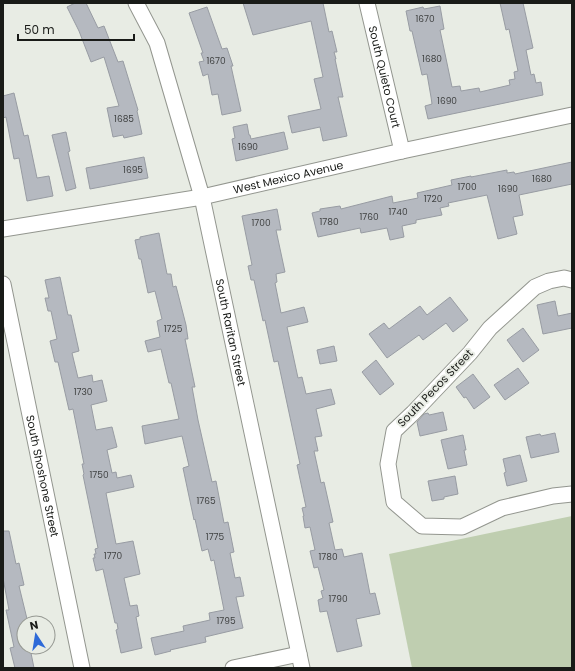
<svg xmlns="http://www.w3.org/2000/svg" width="575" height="671" font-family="Poppins,sans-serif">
<rect width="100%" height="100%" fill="#e8ece4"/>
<!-- green -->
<path fill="#bfceb0" d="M572 516V668H412L389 554Z"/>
<!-- building -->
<path fill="#b5b9c0" stroke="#989ca3" d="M75 3H86L98 28 104 26 118 62 123 61 138 110 137 111 142 134 124 138 123 135 113 137 107 108 119 106 104 57 91 62 79 31 67 7Z
M243 3H323L329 32 332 31 337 52H334L336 59H335L343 97H338L347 136 323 141 320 127 292 133 288 116 321 109 314 79 323 77 311 21 253 35Z
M500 3H523L533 48 526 50 531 75 534 74 536 83 541 82 543 95 428 119 425 106 432 104 431 97 427 74 422 75 412 31H410L406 11 423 7 424 9 440 6 444 29 440 30 452 87 460 86 461 91 479 88 480 92 510 85 509 80 515 79 514 72 518 71 509 29 506 30Z
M207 7 222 49 227 48 233 66H231L241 111 222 115 218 94 212 95 208 74 203 76 199 62 204 61 201 53H203L189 13Z
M14 93 24 136 28 135 37 178 49 176 53 196 27 201 19 158 14 159 6 117 3 118V96Z
M247 124 249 135H250L251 139 284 132 288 149 236 161 232 139 235 138 233 127Z
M66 132 70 151 68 152 76 188 66 191 52 135Z
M144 157 148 178 90 189 86 168Z
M572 162V184L519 195 523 215 513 217 517 234 498 239 487 195 448 203 449 206 440 208 442 215 416 220V223L402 226 404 237 390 240 387 228 361 233 360 228 318 237 312 213 320 211V209L340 206 341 209 392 196 393 203 418 198 417 193 452 185 451 180 471 176V177L507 170V173L514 172 515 174Z
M277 209 281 230H276L285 272 276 274 277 282 275 283 281 313 304 307 308 322 287 327 298 378 302 377 306 394 331 389 335 404 316 409 322 436 315 437 318 451H314L321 483 324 482 333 522 329 523 335 550 342 549 344 557 362 553 370 594 375 593 380 614 356 619 362 646 337 652 327 611 320 612 318 600 323 598 321 591 324 590 318 567 314 568 310 551 315 550 310 527 305 528 303 516H304L302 508 306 507 297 465 300 464 278 361 274 362 265 320 263 321 254 280H251L248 266 252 265 242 216Z
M159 233 167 274H171L173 287 176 286 186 325 188 339H185L195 387H192L198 420 212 482 216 481 224 523 228 522 234 552 230 553 235 578 240 577 244 596 236 597 243 628 205 637 206 642 170 650 171 651 155 655 151 638 184 631 183 626 210 620 209 613 224 610 214 560 211 561 208 549 202 551 195 519 194 520 183 468 189 466 182 436 145 444 142 426 179 419 171 383H169L161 349 148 352 145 341 160 337 157 321 162 319 155 291 148 293 141 259H139L135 240 140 239V237Z
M60 277 68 315H71L79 351 72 353 78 378 92 375 93 382 102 380 107 401 91 405 96 430 112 427 117 447 107 450 112 473 116 472 117 478 131 475 134 487 106 493 116 544 133 541 140 574 124 578 130 606 137 605 139 616 136 617 142 648 121 653 116 630 118 629 117 623H115L103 569 96 571 93 558H95L94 554H96L95 549 98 548 83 475 84 474 82 464H84L73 409 69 410 58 362H55L50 341 57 339 51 311H48L45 298H49L45 280Z
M450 297 468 320 453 332 446 323 423 340 419 335 387 358 369 334 384 323 389 329 420 306 427 315Z
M555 301 558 316 572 313V328L543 334 537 305Z
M523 328 539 350 523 362 507 340Z
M334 346 337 361 320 364 317 350Z
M376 360 394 384 380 395 362 372Z
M518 368 529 383 505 400 494 385Z
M473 374 490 397 474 409 466 397 464 398 456 387Z
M443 412 447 430 420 436 417 422 424 414 428 413 429 415Z
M555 433 559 452 531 458 526 437 540 434 541 436Z
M463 435 466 450H464L467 465 448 469 441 440Z
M520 455 527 481 507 486 504 473 506 472 503 459Z
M455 476 458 494 444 497V499L432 501 428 481Z
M3 531H9L16 564 19 563 24 585 19 586 28 623H24V649L30 648 34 668H15L10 648 14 647 6 610H9L3 578Z"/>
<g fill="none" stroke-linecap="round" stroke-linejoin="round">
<defs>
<g id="street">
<path id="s1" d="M136 3 157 43 202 197 302 668"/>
<path id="s2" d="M367 3 402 151"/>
<path id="s3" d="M3 229 202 197 402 151 572 115"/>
<path d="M572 280 564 278 549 281 535 287 490 328 470 353 413 413 394 431 388 464 394 502 422 526 462 527 502 508 553 496 572 494"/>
<path id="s4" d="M3 284 82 668"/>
<path d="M233 668 299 654"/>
</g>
</defs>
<!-- street casing -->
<use href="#street" stroke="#93968f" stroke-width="17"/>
<!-- street -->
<use href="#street" stroke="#fff" stroke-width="15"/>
</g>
<g text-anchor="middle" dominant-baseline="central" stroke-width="4" stroke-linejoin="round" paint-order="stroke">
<!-- number labels -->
<g font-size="9" fill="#404242">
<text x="425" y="19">1670</text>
<text x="432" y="59">1680</text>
<text x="216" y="61">1670</text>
<text x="447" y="101">1690</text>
<text x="124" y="119">1685</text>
<text x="248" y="147">1690</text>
<text x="133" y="170">1695</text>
<text x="542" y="179">1680</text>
<text x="467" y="187">1700</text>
<text x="508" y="189">1690</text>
<text x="433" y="199">1720</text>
<text x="398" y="212">1740</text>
<text x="369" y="217">1760</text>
<text x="329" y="222">1780</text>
<text x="261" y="223">1700</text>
<text x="173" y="329">1725</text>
<text x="83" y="392">1730</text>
<text x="99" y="475">1750</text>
<text x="206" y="501">1765</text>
<text x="215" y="537">1775</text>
<text x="113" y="556">1770</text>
<text x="328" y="557">1780</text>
<text x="338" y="599">1790</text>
<text x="226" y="621">1795</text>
</g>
<!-- street labels -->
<g font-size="11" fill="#191b18" stroke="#e8ece4">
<text stroke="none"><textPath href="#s2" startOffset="76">South Quieto Court</textPath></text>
<text stroke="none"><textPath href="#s3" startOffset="290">West Mexico Avenue</textPath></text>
<text stroke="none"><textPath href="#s1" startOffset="344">South Raritan Street</textPath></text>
<text transform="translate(435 388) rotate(-46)">South Pecos Street</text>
<text stroke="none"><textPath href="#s4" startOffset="196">South Shoshone Street</textPath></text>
</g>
</g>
<!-- border -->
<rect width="575" height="671" fill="none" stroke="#191b18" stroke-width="8"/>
<!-- north arrow -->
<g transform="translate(36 635) rotate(348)"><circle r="19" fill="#e8ece4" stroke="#959892"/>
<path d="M0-3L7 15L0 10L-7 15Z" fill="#2e6ad8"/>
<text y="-6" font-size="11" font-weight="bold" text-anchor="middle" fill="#191b18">N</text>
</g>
<!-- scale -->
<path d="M18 34v6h116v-6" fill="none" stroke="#191b18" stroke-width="2"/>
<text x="24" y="34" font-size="12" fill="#191b18" stroke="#e8ece4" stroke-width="3" paint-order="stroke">50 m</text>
</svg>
